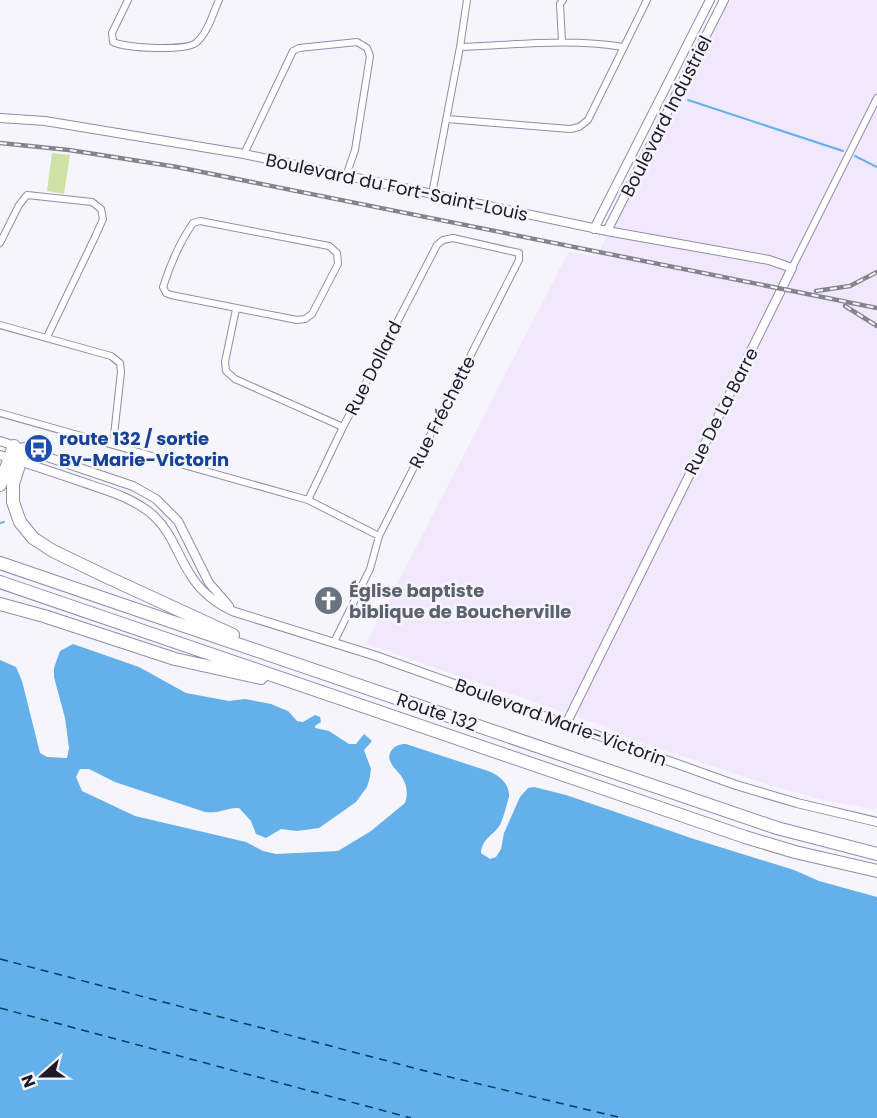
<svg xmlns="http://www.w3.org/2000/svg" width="877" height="1118" font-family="Poppins,sans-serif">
<rect width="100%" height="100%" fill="#f6f5fc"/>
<!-- industrial -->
<path fill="#f1e8fd" d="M727 0H877V810L819 799 766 784 630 739 601 725 366 644 569 251 596 257Z"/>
<!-- green -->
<path fill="#cfe2a5" d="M52 153 70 155 64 194 47 191Z"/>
<!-- water -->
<path fill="#64b0ea" d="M73 644 139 667 186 693 229 701 245 699 271 704 288 711 297 721 303 722 315 715 320 717 321 722 315 726V728L329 731 349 744H356L364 734 372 741 364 750 371 769 370 777 367 787 356 802 319 828 297 831 281 829 266 838 256 834 251 821 239 808C227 807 220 814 205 812L115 782 89 769H80L76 777 82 791 135 816 246 842 263 851 276 854 338 851 371 831 405 803C408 795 407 786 403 779 400 773 394 769 391 763 385 752 396 743 406 744L491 772C501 777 510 785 509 797 506 806 504 817 500 825 494 835 482 838 481 853L490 859 496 857 501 849 504 833 520 797 528 788 534 787 566 795 694 839 794 870 819 881 877 897V1118H0V660L16 667 22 681 40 753 47 757 67 758 69 748 65 718 54 677V668L60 651Z"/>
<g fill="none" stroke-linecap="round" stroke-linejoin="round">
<!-- stream -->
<path stroke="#64b0ea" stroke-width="2" d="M688 100 843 151
M855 156 877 167
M0 523 4 522"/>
<!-- ferry -->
<path stroke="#003d62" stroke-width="1.5" stroke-dasharray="8 6" stroke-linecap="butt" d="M0 959 433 1073 622 1118
M0 1008 411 1118"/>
<defs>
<path id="minor" d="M128 0 112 33 113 42C126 48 187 52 197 42 208 32 213 13 219 0
M562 42 560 4 563 0
M460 47C515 45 569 38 623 47
M447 119 570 129 579 127 588 120 647 0
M244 154 293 51 299 48 357 42 367 48 370 56 355 150 346 176
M432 194 460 47 467 0
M200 221 329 246 337 253 338 264 312 314 305 319 297 320 171 295 166 293 163 287C170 265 180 242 193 223Z
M0 243 19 205 27 195 92 202 101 209 103 219 95 237 47 337
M792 268 877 98
M236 309 225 362 226 371 235 379 343 427
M0 325 111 356 120 363 121 372 113 444
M0 413 308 500 379 536
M308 500 343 427 437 245 443 240 453 238 519 253V260L379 536 370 569 334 642"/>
<path id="tertiary" d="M0 118 45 121 244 154 607 231 769 260 792 268 566 724
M594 229 710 0
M607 231 724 0
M0 441 133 486 156 499 178 521 209 583 229 606
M0 455C26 463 53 472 79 481 105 490 133 497 154 516 172 533 177 554 190 574 200 591 217 605 235 612L376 656 736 785 797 803 877 822"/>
<path id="motorway" d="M24 449 13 484V502L20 522 33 538 53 551 107 577 233 635
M0 485 14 446
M0 563 777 828 877 854
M0 582 745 837 795 852 877 871
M0 604 44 616 175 659 261 678"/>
</defs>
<!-- minor casing -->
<use href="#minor" stroke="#908cab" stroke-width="8"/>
<!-- tertiary casing -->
<use href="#tertiary" stroke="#908cab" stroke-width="10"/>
<!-- motorway casing -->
<use href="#motorway" stroke="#908cab" stroke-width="14"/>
<!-- minor -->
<use href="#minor" stroke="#fff" stroke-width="6"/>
<!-- tertiary -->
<use href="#tertiary" stroke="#fff" stroke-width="8"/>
<!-- motorway -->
<use href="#motorway" stroke="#fff" stroke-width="12"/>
<defs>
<path id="rail" d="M0 143 69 150 177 167 877 308
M816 291 850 286 877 272
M845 306 877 326"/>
</defs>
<!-- rail casing -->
<use href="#rail" stroke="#84838d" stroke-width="4.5"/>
<!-- rail -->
<use href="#rail" stroke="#f6f5fc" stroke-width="2" stroke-dasharray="7" stroke-linecap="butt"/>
</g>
<!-- icons -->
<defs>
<symbol id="bus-disc" viewBox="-11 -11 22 22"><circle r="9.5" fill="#1a4fb4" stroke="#f6f5fc"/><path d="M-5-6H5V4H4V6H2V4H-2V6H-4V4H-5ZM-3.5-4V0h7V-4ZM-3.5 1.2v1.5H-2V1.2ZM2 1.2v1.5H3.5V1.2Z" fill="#fff"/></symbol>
<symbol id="church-disc" viewBox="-11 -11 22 22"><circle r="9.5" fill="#6b7280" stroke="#f6f5fc"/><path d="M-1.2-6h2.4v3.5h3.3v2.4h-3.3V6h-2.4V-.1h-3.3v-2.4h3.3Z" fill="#fff"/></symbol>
</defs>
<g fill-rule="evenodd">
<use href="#bus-disc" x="22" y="432" width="33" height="33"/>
<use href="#church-disc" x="312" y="584" width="33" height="33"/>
</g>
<g text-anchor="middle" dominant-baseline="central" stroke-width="5" stroke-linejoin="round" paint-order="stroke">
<!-- street labels -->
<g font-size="18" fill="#1c1b27" stroke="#f6f5fc">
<text transform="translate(666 116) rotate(-63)">Boulevard Industriel</text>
<text transform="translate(397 187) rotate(12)">Boulevard du Fort-Saint-Louis</text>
<text transform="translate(373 368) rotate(-63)">Rue Dollard</text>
<text transform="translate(721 411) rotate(-63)">Rue De La Barre</text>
<text transform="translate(442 412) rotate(-63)">Rue Fréchette</text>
<text transform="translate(437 712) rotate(19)">Route 132</text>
<text transform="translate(561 722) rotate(20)">Boulevard Marie-Victorin</text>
</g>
<!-- transit labels -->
<g font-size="18" font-weight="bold" fill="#164399" stroke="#f6f5fc" text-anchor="start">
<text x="59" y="438">route 132 / sortie<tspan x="59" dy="21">Bv-Marie-Victorin</tspan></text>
</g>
<!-- worship labels -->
<g font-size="18" font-weight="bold" fill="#5b616d" stroke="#f6f5fc" text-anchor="start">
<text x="349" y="590">Église baptiste<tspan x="349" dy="21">biblique de Boucherville</tspan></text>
</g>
</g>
<!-- north arrow -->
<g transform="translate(42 1076) rotate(249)" stroke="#f6f5fc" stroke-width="4.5" paint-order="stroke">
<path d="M0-4.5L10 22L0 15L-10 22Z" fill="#1c1b27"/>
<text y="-9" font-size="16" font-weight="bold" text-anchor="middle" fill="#1c1b27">N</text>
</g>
</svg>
